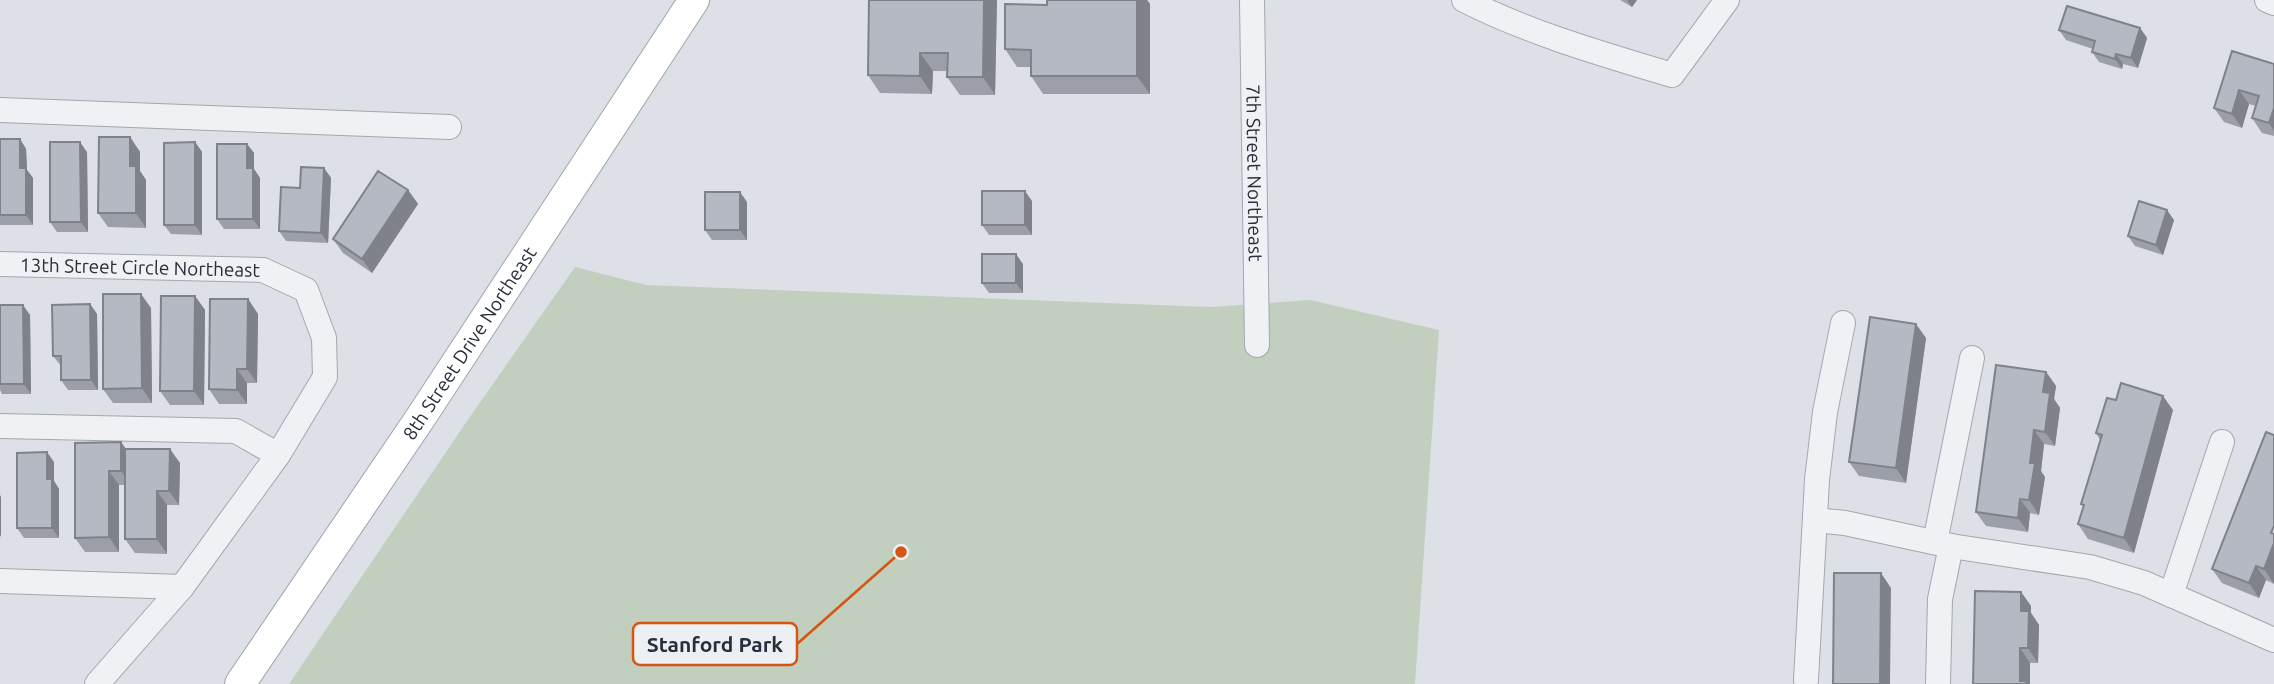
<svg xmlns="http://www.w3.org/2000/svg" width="2274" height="684" font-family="Ubuntu,sans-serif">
<rect width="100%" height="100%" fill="#dde0e6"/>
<!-- green -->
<path fill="#c2cfbf" d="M575 267 646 285 1210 307 1310 300 1439 330 1415 684H289L467 421Z"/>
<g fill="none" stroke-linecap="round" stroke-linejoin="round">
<defs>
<g id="minor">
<path id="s1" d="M1252 0 1257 345"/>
<path d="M1464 0C1529 33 1602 54 1672 75L1727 0"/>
<path d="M2267 0 2274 3"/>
<path d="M0 110 449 127"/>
<path id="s2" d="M0 264 263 270 306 290 324 338 325 377 278 455 182 587 97 684"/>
<path d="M0 426 236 431 278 455"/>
<path d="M1815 520 1845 523 1951 546 2090 567 2144 583 2274 640"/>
<path d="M1935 542 1972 358"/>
<path d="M0 581 182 587"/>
<path d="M2171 595 2222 442"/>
<path d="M1806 680 1817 480 1825 412 1843 323"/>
<path d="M1938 684 1940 599 1951 546"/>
</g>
<g id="major">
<path id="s3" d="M240 684 421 417 694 0"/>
</g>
</defs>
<!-- minor casing -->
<use href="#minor" stroke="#a3a7af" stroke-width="26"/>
<!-- major casing -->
<use href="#major" stroke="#9da4b0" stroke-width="32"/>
<!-- minor -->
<use href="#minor" stroke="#eff1f4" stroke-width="24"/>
<!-- major -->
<use href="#major" stroke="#fff" stroke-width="30"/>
</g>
<!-- wall -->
<path fill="#9c9fa7" d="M869 0H997L995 95H960L947 77V71H933L932 94 880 93 868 75Z
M1047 0H1147L1150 4V94H1043L1031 76V67H1017L1005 49 1047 5Z
M1620 0H1637L1632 7Z
M2140 28 2147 38 2138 68 2123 64 2122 69 2099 62 2092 52 2093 49 2066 40 2059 30Z
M2274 64V136L2262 133 2252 118 2256 106 2249 104 2242 128 2224 122 2214 108Z
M130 137 140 152V171L146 180V228L108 227 98 213Z
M0 139H20L26 149 27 170 33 178V225H0Z
M195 142 202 152V235L171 234 164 225Z
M247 144 254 153V169L260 178V229H224L217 219Z
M87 152 88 232H57L50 222Z
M324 168 331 178 328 243 286 241 279 231 300 188Z
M408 190 418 204 372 273 343 253 333 239Z
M1032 201V235H989L982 225Z
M747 202V240H712L705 230Z
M2174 220 2163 255 2135 246 2128 236Z
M1023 264V293H989L982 283Z
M195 296 205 310 204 405H170L160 391Z
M248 299 258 314 257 383H247V404H219L209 389Z
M90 304 97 314 98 390H68L61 380V366L53 356Z
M0 305 30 315 31 394H2L0 390Z
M151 308 152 403H113L103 389Z
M1926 338 1906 483 1859 476 1849 462Z
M2046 372 2056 386 2054 399 2060 408 2055 446 2044 444 2041 471 2045 477 2039 515 2030 513 2028 532 1986 526 1976 512Z
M2116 400 2173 410 2134 553 2088 539 2078 524 2083 507 2081 504 2100 440 2096 433Z
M2266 432 2274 584 2266 580 2259 598 2222 583 2212 569Z
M121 442 125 449 180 463 179 505H167V554L135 553 125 539V485H119V552H85L75 538Z
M54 462V481L59 489V538H24L17 528Z
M2021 592 2031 606V613L2039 625 2038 663H2030V684H1973Z"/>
<!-- shaded-wall -->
<path fill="#7f8288" d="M984 0H997L995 95 983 77Z
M1137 0H1147L1150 4V94L1137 76Z
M1627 0H1637L1632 7Z
M2140 28 2147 38 2138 68 2131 58Z
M920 53 933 71 932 94 920 76Z
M2116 54 2123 64 2122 69 2115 59Z
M2239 90 2249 104 2242 128 2232 114Z
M2274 108V131L2269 123Z
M130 137 140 152V171L146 180V228L136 213 130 166Z
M20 139 26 149 27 170 33 178V225L26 215 20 168Z
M80 142 87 152 88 232 81 222Z
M195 142 202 152V235L195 225Z
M247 144 254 153V169L260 178V229L253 219 247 168Z
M324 168 331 178 328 243 321 233Z
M408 190 418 204 372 273 362 259Z
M1025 191 1032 201V235L1025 225Z
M740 192 747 202V240L740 230Z
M2167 210 2174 220 2163 255 2156 245Z
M1016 254 1023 264V293L1016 283Z
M141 294 151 308 152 403 142 388Z
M195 296 205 310 204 405 194 391Z
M248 299 258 314 257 383 247 369Z
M90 304 97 314 98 390 91 380Z
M23 305 30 315 31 394 24 384Z
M1916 324 1926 338 1906 483 1896 468Z
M237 369 247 383V404L237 390Z
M2046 372 2056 386 2054 399 2060 408 2055 446 2045 432 2043 392Z
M2163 396 2173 410 2134 553 2124 538Z
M2034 430 2044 444 2041 471 2045 477 2039 515 2029 500 2030 463Z
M121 442 131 456V485L121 471Z
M170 449 180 463 179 505 169 491Z
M47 452 54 462V481L59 489V538L52 528 47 479Z
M109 471 119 485V552L109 537Z
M157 491 167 505V554L157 539Z
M0 495 1 497V537L0 535Z
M2020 499 2030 513 2028 532 2018 518Z
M2274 543V584L2264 569Z
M2256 566 2266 580 2259 598 2249 583Z
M1881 573 1891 588 1890 684H1880Z
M2021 592 2031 606V613L2039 625 2038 663 2028 648 2021 611Z
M2020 648 2030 663V684H2022L2020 681Z"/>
<!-- building -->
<path fill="#b5b9c2" stroke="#7f8288" stroke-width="2" d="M869 0H984L983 77H947L948 53H920V76L868 75Z
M1047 0H1137V76H1031V50L1005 49V4L1047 5Z
M2067 6 2140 28 2131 58 2116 54 2115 59 2092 52 2095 41 2059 30Z
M2232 51 2274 64V108L2269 123 2252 118 2259 96 2239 90 2232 114 2214 108Z
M99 137H130V166H136V213H98Z
M0 139H20V168H26V215H0Z
M50 142H80L81 222H50Z
M195 142V225H164V143Z
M217 144H247V168H253V219H217Z
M301 167 324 168 321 233 279 231 281 187 300 188Z
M378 171 408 190 362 259 333 239Z
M982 191H1025V225H982Z
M705 192H740V230H705Z
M2139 201 2167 210 2156 245 2128 236Z
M982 254H1016V283H982Z
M103 294H141L142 388 103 389Z
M161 296H195L194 391H160Z
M210 299H248L247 369H237V390L209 389Z
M90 304 91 380H61V356H53L52 305Z
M0 305H23L24 384H0Z
M1870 317 1916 324 1896 468 1849 462Z
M1996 365 2046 372 2043 392 2050 393 2045 432 2034 430 2030 463H2035L2029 500 2020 499 2018 518 1976 512Z
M2121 383 2163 396 2124 538 2078 524 2084 505 2081 504 2102 435 2096 433 2107 398 2116 400Z
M2266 432 2274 435V526L2271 533 2274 534V543L2264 569 2256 566 2249 583 2212 569Z
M121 442V471H109V537L75 538V443Z
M125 449H170L169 491H157V539H125Z
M47 452V479H52V528H17V453Z
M1834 573H1881L1880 684H1833Z
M1975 591 2021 592V611H2029L2028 648H2020V681H2026V684H1973Z"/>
<g text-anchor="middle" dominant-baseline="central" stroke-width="6" stroke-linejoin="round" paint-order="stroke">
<!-- street labels -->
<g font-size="19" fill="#282e3b" stroke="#eceff4">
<text stroke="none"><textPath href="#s1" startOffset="173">7th Street Northeast</textPath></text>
<text stroke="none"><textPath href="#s2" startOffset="140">13th Street Circle Northeast</textPath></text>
<text stroke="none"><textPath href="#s3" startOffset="411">8th Street Drive Northeast</textPath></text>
</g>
</g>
<!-- callouts -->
<path fill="none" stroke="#d55511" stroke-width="2.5" d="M901 552L797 644"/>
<circle fill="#d55511" stroke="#eceff4" stroke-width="2.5" cx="901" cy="552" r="7"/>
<rect fill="#eceff4" stroke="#d55511" stroke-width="2.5" x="633" y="623" width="164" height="42" rx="7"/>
<g font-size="21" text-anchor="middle" font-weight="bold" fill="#282e3b">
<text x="715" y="652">Stanford Park</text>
</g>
</svg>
